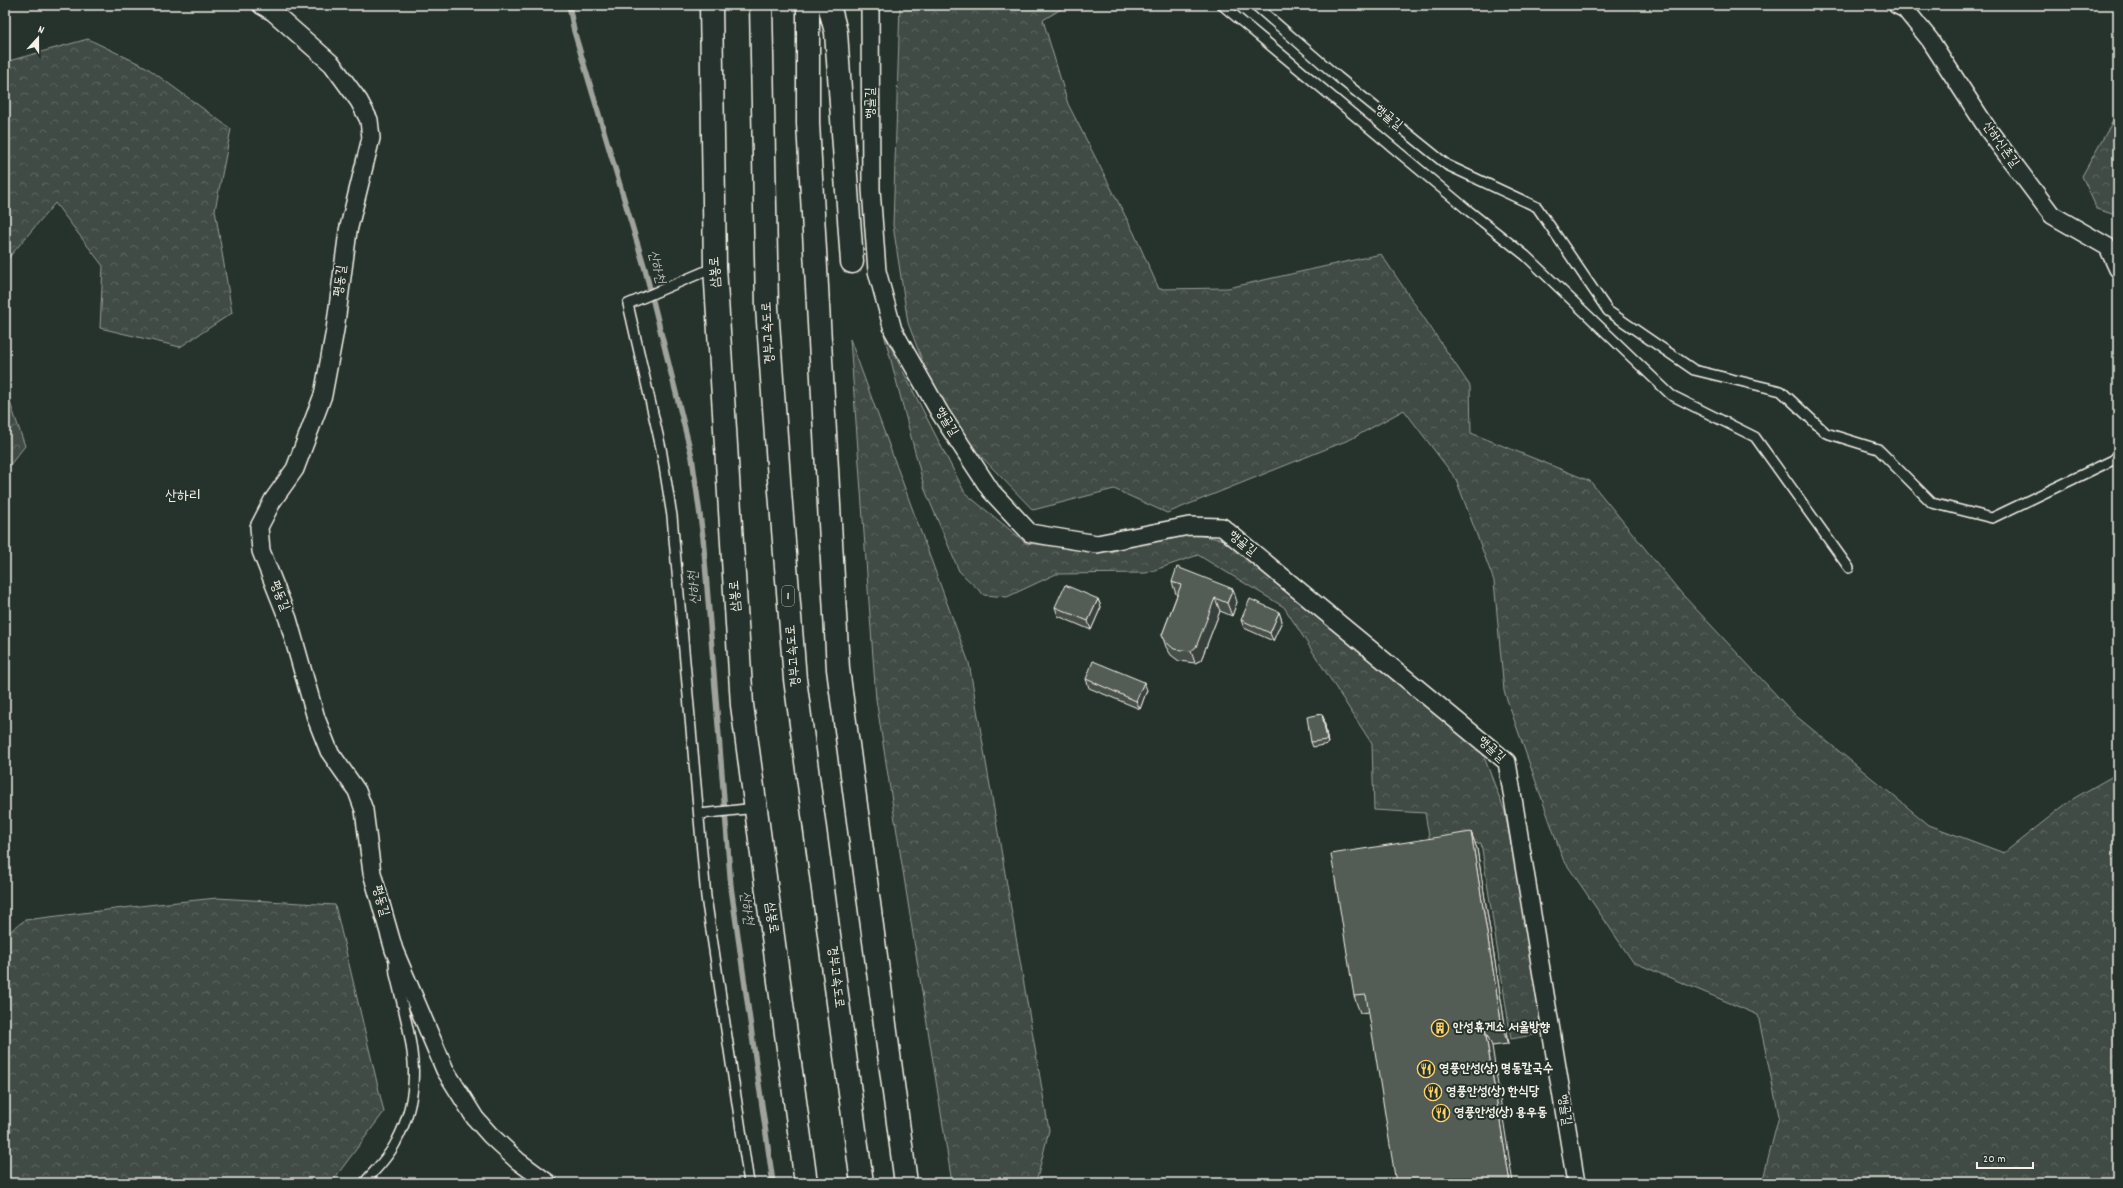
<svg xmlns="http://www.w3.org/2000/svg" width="2123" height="1188" font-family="Dekko,'Poor Story',sans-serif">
<defs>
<pattern id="forest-crowns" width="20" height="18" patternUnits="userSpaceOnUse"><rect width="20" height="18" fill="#414b45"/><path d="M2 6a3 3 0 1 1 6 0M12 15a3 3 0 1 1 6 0" fill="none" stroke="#5d6560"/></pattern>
</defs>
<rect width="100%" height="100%" fill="#26332d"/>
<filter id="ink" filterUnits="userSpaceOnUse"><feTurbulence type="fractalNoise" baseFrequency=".025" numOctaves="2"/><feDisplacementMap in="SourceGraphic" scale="8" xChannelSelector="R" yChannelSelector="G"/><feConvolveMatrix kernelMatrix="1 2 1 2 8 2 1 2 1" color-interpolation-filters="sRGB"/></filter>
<g filter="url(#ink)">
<!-- forest -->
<path fill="url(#forest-crowns)" stroke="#9a9e96" d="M900 5H1068L1043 20 1068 104 1134 233 1159 289 1228 288 1381 254 1470 386 1471 433 1590 481 1681 593 1796 716 1929 825 2004 853 2071 800 2118 773V1183H1762L1779 1116 1758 1015 1633 962 1563 859 1504 691 1494 581 1456 479 1404 410 1351 439 1167 513 1114 489 1033 510 944 418 908 323 893 225Z
M88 39 146 67 231 129 215 210 232 313 180 347 100 328 103 266 55 203 5 262V62Z
M2118 112V216L2097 209 2082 176Z
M884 334 965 493 1026 543 1110 552 1189 526 1186 533 1236 542 1481 749 1505 812 1545 1033 1511 1039 1481 843 1431 848 1425 813 1374 810 1372 744 1284 607 1198 555 1146 573 1056 574 1007 597 984 595 959 571 925 490Z
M850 339 969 663 1049 1130 1036 1183H952L876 699Z
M5 388 25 446 5 471Z
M217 898 335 905 384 1112 331 1183H5V935L25 920 148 905Z"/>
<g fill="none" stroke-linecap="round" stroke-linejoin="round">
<!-- stream -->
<path stroke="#9fa39b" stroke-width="5.5" d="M569 5 574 31 645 269 692 457 703 537 731 887 773 1183"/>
<defs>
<path id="lane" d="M1222 5 1469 211 1526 256 1671 395 1755 437 1849 568
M1255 5 1338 77 1447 165 1537 207 1608 311 1694 370 1781 391 1826 433 1878 449 1932 503 1992 518 2113 460 2118 455
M715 267 628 304 661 448 672 516 706 897 749 1183
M699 814 756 808
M364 1183C375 1170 389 1157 396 1142 428 1082 409 1035 395 974L394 963"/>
<path id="street" d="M261 5 273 12 332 64 359 101 369 120 371 138 348 231 335 330 323 395 295 469 273 500 259 527 261 551 288 619 316 718 329 751 357 791 364 810 372 873 394 950 445 1070 475 1118 490 1135 518 1161 548 1183
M870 5 871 189 877 271 893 330 940 413 991 491 1030 533 1097 544 1189 526 1222 527 1507 762 1576 1183
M1897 5 1905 9 1930 40 1989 131 2052 215 2108 247 2118 269"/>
<path id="secondary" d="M711 5 715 267 742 705 806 1183"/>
<path id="highway" d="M761 5 767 307 779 479 795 679 862 1183
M808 5V123L838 669 906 1183
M829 5 836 32 852 262"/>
</defs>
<!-- lane casing -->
<use href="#lane" stroke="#f4f1e8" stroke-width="12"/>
<!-- street casing -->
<use href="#street" stroke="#f4f1e8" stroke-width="20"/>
<!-- secondary casing -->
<use href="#secondary" stroke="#f4f1e8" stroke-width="25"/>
<!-- highway casing -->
<use href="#highway" stroke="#f4f1e8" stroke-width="25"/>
<!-- lane -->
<use href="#lane" stroke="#26332d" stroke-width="9"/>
<!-- street -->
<use href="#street" stroke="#26332d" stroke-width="17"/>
<!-- secondary -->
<use href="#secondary" stroke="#26332d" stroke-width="22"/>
<!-- highway -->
<use href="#highway" stroke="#26332d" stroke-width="22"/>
</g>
<!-- wall -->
<path fill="#474f49" stroke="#f4f1e8" d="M1172 582 1237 602 1232 616 1220 611 1201 660 1195 663 1179 661 1171 655 1166 647 1162 635 1177 595 1176 594Z
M1098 599 1101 607 1091 630 1058 616 1055 607Z
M1279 612 1282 621 1273 641 1244 628 1241 620Z
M1086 679 1147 690 1140 709 1089 688Z
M1324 719 1328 744 1313 747 1311 742Z
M1471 832 1477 849 1508 1044 1492 1046 1369 1012 1360 1013 1354 996Z"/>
<!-- shaded-wall -->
<path fill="#39403c" stroke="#f4f1e8" d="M1233 589 1237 602 1232 616 1227 603Z
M1215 598 1220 611 1201 660 1195 663 1191 651Z
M1098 599 1101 607 1091 630 1088 621Z
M1279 612 1282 621 1273 641 1270 633Z
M1144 682 1147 690 1140 709 1136 701Z
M1322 714 1324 719 1328 744 1327 740Z
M1471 832 1477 849 1508 1044 1502 1027Z
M1485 1030 1492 1046 1513 1183H1510Z"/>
<!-- building -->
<path fill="#525c55" stroke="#f4f1e8" d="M1177 567 1233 589 1227 603 1215 598 1196 647 1191 651 1174 649 1166 642 1162 635 1181 585 1172 582Z
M1065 585 1098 599 1088 621 1055 607Z
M1250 599 1279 612 1270 633 1241 620Z
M1093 661 1144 682 1136 701 1086 679Z
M1322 714 1327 740 1311 742 1307 717Z
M1471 832 1502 1027 1485 1030 1510 1183H1396L1366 995 1354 996 1331 854Z"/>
</g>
<!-- icons -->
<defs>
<symbol id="building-ring" viewBox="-11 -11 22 22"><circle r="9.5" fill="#26332d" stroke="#ffd166" stroke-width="1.5"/><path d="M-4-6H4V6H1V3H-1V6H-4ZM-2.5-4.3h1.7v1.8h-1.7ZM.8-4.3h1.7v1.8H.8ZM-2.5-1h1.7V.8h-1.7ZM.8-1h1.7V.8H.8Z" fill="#ffd166"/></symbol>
<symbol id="restaurant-ring" viewBox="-11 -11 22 22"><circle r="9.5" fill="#26332d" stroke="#ffd166" stroke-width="1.5"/><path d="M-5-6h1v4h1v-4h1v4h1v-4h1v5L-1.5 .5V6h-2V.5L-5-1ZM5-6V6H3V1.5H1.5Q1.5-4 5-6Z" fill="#ffd166"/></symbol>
</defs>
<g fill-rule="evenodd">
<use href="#building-ring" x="1430" y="1018" width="20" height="20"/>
<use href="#restaurant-ring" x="1416" y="1059" width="20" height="20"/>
<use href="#restaurant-ring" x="1423" y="1082" width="20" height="20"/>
<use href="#restaurant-ring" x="1431" y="1103" width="20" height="20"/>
</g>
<g text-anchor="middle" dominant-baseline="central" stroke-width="4" stroke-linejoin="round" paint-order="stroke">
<!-- shield labels -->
<rect fill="#26332d" stroke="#b6b8b0" stroke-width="1" x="782" y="586" width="12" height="20" rx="3"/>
<g font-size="12" font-weight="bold" fill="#f4f1e8">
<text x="788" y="596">1</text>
</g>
<!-- street labels -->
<g font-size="13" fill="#f4f1e8" stroke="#26332d">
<text transform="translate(871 103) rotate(-90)">행골길</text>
<text transform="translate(1388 118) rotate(39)">행골길</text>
<text transform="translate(2000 145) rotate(54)">산하신촌길</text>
<text transform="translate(716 272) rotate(-93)">삼봉로</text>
<text transform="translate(341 281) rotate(-83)">평동길</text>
<text transform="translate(769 333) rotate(-93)">경부고속도로</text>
<text transform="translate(946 422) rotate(58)">행골길</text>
<text transform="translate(1242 544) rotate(39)">행골길</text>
<text transform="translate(279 596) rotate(68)">평동길</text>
<text transform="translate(736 596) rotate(-94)">삼봉로</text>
<text transform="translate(794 656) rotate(-95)">경부고속도로</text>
<text transform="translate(1491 750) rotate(42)">행골길</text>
<text transform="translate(380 901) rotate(74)">평동길</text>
<text transform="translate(771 918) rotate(82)">삼봉로</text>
<text transform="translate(835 977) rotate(83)">경부고속도로</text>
<text transform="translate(1564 1110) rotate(81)">행골길</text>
</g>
<!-- poi labels -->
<g font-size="13" font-weight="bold" fill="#f4f1e8" stroke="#26332d" text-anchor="start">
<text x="1453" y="1028">안성휴게소 서울방향</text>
<text x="1439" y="1069">영풍안성(상) 명동칼국수</text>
<text x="1446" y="1092">영풍안성(상) 한식당</text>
<text x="1454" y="1113">영풍안성(상) 용우동</text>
</g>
<!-- water labels -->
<g font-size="14" font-style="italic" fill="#bcbdb5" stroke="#26332d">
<text transform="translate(656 267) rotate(75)">산하천</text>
<text transform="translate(695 588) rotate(-95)">산하천</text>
<text transform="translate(746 908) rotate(82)">산하천</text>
</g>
<!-- quarter labels -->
<g font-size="15" fill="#f4f1e8" stroke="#26332d">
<text x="183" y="497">산하리</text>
</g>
</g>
<!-- margin -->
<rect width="2123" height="1188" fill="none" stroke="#26332d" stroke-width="20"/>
<rect x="10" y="10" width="2103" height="1168" fill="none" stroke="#f4f1e8" stroke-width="1.5" filter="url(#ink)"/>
<!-- north arrow -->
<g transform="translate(38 38) rotate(21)" stroke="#26332d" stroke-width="3" paint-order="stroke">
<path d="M0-3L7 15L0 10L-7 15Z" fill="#f4f1e8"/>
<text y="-6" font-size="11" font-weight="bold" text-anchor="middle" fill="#f4f1e8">N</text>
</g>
<!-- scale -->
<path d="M1977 1162v6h56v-6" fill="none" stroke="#f4f1e8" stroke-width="2"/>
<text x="1983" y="1162" font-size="12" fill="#f4f1e8" stroke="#26332d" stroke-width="3" paint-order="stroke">20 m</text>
</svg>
